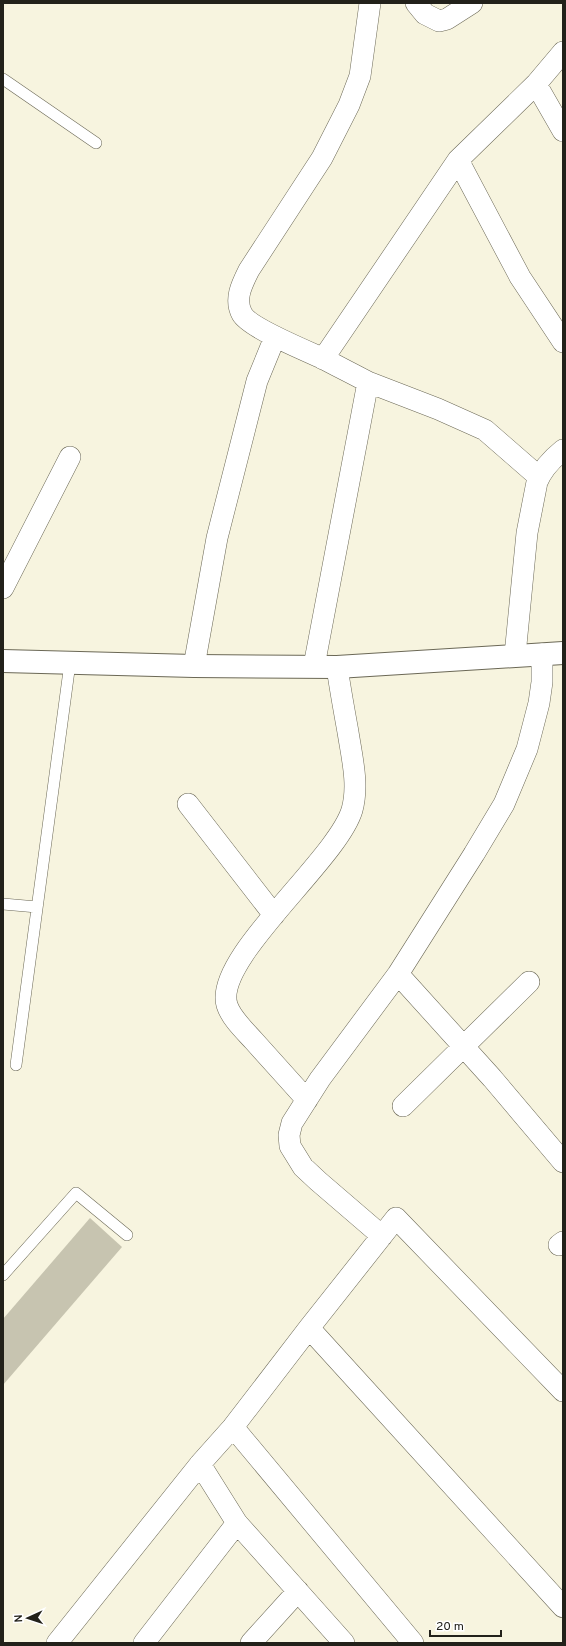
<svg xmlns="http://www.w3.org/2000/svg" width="566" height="1646" font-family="Overpass,sans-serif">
<rect width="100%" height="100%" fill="#f7f4df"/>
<!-- building -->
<path fill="#c7c4b0" d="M90 1218 122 1247 3 1385V1319Z"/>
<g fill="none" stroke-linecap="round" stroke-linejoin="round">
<defs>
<path id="lane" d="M3 79 96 143
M3 904 37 907
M16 1065 70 663
M3 1275 76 1193 127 1235"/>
<path id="street" d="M416 3 425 14 439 21 447 19 472 3
M536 84 563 131
M458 160 520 277 563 342
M323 359 458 160 536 84 563 52
M368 382 438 409 485 430 539 477
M3 588 70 457
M515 655 527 533 537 482C542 470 553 458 563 450
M194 666 217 538 257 381 275 337
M314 666 368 382C353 374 337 366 322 358 306 351 249 327 242 314 234 299 242 284 249 270L322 158 349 105 360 76 370 3
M188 804 274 915
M398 974 492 1078 563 1162
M307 1100C289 1080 272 1061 254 1041 245 1031 231 1018 227 1005 213 959 337 860 352 810 359 785 352 758 348 732 344 710 340 688 337 667
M403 1106 529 982
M382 1236 318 1181 303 1167 290 1146 289 1135 292 1123 320 1079 398 974 474 854 504 804 527 749 539 703 542 682V654
M559 1245 563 1242
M309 1328 563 1607
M233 1427 413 1643
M200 1464 237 1523 344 1643
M57 1643 200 1464 233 1427 309 1328 396 1218 563 1391
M144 1643 237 1523
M251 1643 298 1591"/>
<path id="secondary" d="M3 661 194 666 337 667 563 653"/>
</defs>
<!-- lane casing -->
<use href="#lane" stroke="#6b6856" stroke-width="12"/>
<!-- street casing -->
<use href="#street" stroke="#6b6856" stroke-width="22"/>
<!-- secondary casing -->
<use href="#secondary" stroke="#6b6856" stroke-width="24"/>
<!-- lane -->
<use href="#lane" stroke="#fff" stroke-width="11"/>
<!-- street -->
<use href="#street" stroke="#fff" stroke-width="21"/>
<!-- secondary -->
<use href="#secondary" stroke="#fff" stroke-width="22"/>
</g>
<!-- border -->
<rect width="566" height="1646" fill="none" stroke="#22211a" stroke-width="8"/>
<!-- north arrow -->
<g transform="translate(28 1618) rotate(267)" stroke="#ffffff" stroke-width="3" paint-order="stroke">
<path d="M0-3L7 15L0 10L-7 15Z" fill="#22211a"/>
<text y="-6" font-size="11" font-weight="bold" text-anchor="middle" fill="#22211a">N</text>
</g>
<!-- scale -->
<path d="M430 1630v6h71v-6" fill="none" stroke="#22211a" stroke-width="2"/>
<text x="436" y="1630" font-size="12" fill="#22211a" stroke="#ffffff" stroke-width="3" paint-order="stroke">20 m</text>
</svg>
